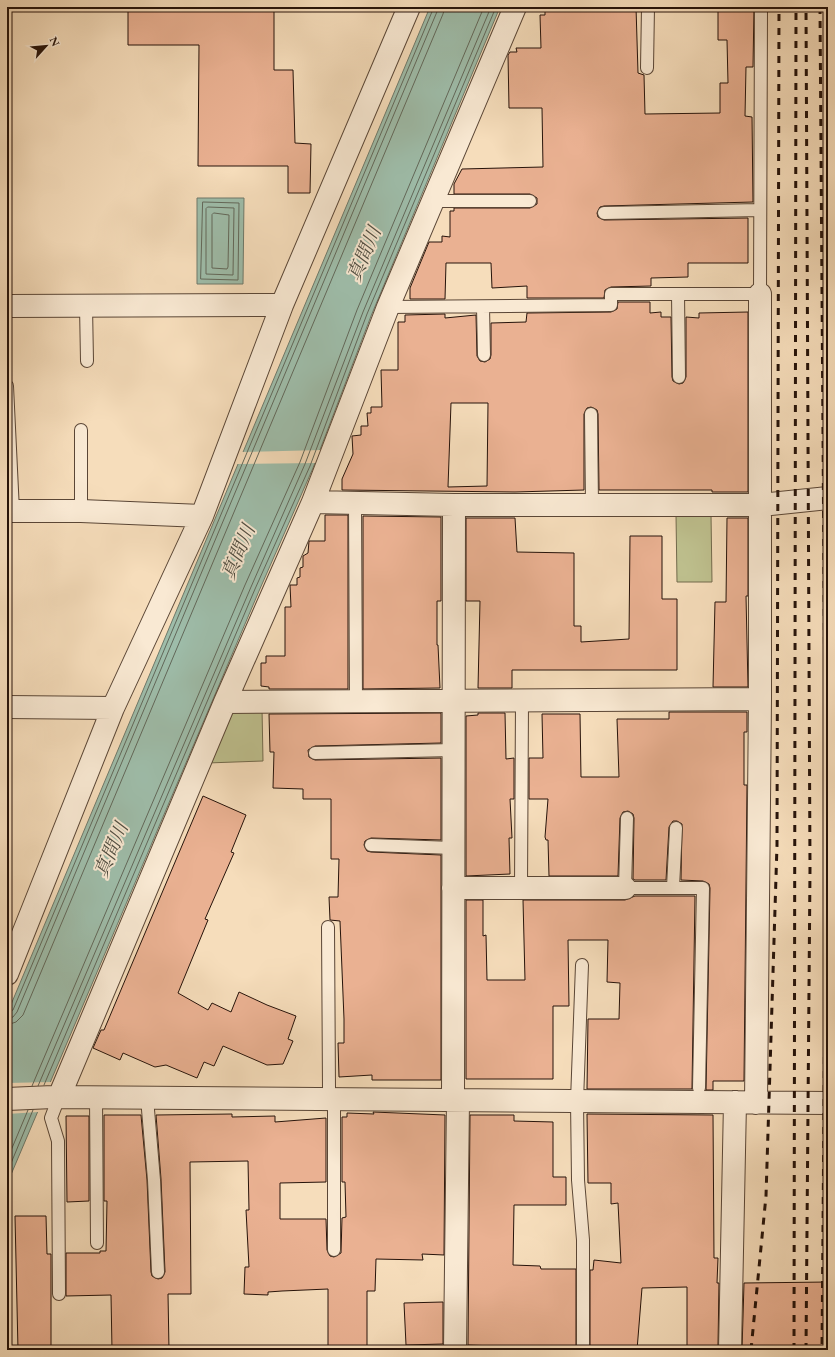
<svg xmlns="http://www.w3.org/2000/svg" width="835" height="1357" font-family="'EB Garamond','Noto Serif JP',serif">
<rect width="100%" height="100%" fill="#f6ddbb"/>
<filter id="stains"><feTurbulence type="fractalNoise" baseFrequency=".005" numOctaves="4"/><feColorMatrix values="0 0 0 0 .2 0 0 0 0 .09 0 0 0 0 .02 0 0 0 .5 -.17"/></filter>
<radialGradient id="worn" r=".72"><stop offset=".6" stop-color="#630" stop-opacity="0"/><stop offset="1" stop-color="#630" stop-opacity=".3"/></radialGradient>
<!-- green -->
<path fill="#bec08e" stroke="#726a4c" d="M711 514 712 582H677L676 515Z
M228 708H262L263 761 207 763Z"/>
<!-- water -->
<path fill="#9ebdaa" stroke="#6e796a" d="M430 7H500L371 316 313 468 259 591 7 1184V1014Z
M197 198H244L243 284H197Z"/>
<!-- pier -->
<path fill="#f6ddbb" d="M322 450 318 463 236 464 241 452Z
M52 1082 39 1112 7 1114V1083Z"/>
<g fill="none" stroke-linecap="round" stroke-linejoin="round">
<!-- shore -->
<path stroke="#62685a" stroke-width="1" d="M203 202 239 203 238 280 201 279Z
M208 207 234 208 233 275 206 274V209Z
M214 213 229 215 228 267 227 269 212 268V215Z
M7 1013 13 1010 434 7
M7 1019 13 1017 17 1012 439 7
M7 1025 16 1022 23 1015 443 14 445 7
M44 1085 255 589 310 466 367 314 496 7
M32 1086 245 585 300 462 357 310 484 7
M38 1086 251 587 305 464 363 312 491 7
M7 1160 28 1110
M7 1173 33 1110"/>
</g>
<!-- building -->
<path fill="#eab192" stroke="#26130a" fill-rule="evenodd" d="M128 7H274V70H293L295 143 311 144 310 193H288V166H198L199 45H128Z
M545 7H636L638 73 644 75 645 114 720 113V83H728L727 40H718V7H754L753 67H746L745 116 752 117 753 202 604 206 600 207 597 213 598 217 604 220 748 218V263H688V277L651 278V286L611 287 605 290 604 298H527V286L492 288 491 263H446L445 299H410V288L429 242H442V236L450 237V211H454V208H530L537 204V198L530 194H454V184L462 169 543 167 542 108H509L508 55 510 52H517L516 48H541L540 15H545Z
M618 302H650V313L661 312V317H671L672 377 673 381 679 384 683 383 686 377V317L699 318V313L748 312V492H712V490H599L598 414 597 410 591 407 587 408 584 414V490L515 492 342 490V479L353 454 352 436 361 435V426H368L367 413H371V407H382L381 370H398V322H405V315L445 314V318L476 315 477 356 480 361 485 362 490 359 491 355V323L526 322 527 313 611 312 617 309ZM451 403H488L487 486 448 487Z
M325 515H348V689H269V687L261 686V663H266V656H285V607H291L290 585H297V578L300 577V568L303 567V556L308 553 309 541H325Z
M363 516 441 517V601H437V645H438L440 688 363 689Z
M466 518H515L517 552 574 553V626H581V642L629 639 630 536H662V599H677V670H512V688H478L480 601H466Z
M727 518H748V596H746L748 687H713L715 602H726Z
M669 712H747V732H744V785H747L744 1081H713V1090H706L710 888 709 884 703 881 681 880 682 824 677 821H673L669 827 666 880H635L633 879 634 818 633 814 628 811 623 812 620 818 618 876H549L548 840H546L545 837 548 799H529V758H543L542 714H580L581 777H619L617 719H669Z
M441 713V743L315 746 308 750 309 757 315 760 441 758V840L371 838 365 841 364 845 367 851 371 852 441 855V1080H372V1075L339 1077 338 1043H344V1019L340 921 330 920 329 897H338L339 859H331V799H303V789L273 788 274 752H270L269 714Z
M478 713H505L506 759 514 758V799H510L512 838H509L510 874 466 876V716L478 715Z
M203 796 246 815 231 852 234 853 205 919 208 920 178 993 208 1010 212 1003 231 1012 239 992 267 1005 296 1016 288 1039 293 1041 283 1064 267 1065 223 1046 214 1066 204 1062 197 1078 166 1065 155 1067 123 1053 120 1060 93 1048 101 1030H104Z
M635 896H695L692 1089H587L588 1019H619L620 983 607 982 608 940H568L569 1006H553V1079H466V900H483V936L486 935 487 980H525L523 900H625Z
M373 1112 445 1115 444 1255 422 1254 423 1260 376 1259 375 1291H367V1350H328V1289L282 1291 268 1292V1295L244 1294 245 1267H249L246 1210H249L248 1161 190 1162 191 1294H168L169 1350H112L111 1295 66 1296V1253H100V1251H106L107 1201H104V1115H141L147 1180 151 1272 152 1276 158 1279 162 1278 165 1272 161 1179 156 1115 232 1114V1117L275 1116V1122L326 1118V1182L280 1183V1219H326L327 1250 330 1256 334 1257 341 1253 342 1218 346 1217 345 1182H342V1117H347V1113L374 1114Z
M587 1114 713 1115 714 1258H718L717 1283H719L718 1346H687V1287L642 1288 637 1350H590V1270H593L594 1260 621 1263 618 1203 611 1204V1183H588Z
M470 1115H514V1121L553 1122V1177H566V1205H514L513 1265 540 1266 541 1269H576V1350H496V1346L468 1345Z
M66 1116H89V1201L67 1202Z
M15 1216H46L47 1254H51V1350H18Z
M828 1282V1350H742L744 1283Z
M443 1302V1344L406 1345 404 1303Z"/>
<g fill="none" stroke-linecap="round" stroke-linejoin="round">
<defs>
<path id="lane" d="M647 68 648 7
M433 201H530
M604 213 760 210
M678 294 679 377
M86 306 87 361
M388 307 611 305V294H760L761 7
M483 307 484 355
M7 386 13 511
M591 414 592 505
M355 503 356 702
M81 511V430
M315 753 454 750
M627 818 625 888H703L699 1088
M371 845 453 848
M673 887 676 828
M521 888 522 701
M582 965 577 1101 578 1180 583 1240V1350
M96 1097 97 1243
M147 1098 154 1180 158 1272
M327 1099 329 1088 328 927
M334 1099V1250
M59 1294 58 1141 51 1118 59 1097"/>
<path id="street" d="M7 306 282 305
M313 502 454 505H761L828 498
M7 511H81L202 516
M225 702 760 699
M7 707 113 708
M453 888H625
M7 974 113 708 202 516 282 305 409 7
M59 1097 225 702 313 502 388 307 515 7
M7 1099 53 1097 828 1103
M453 1100 454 505
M756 1103 760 699V294
M455 1350 458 1100
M730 1350 735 1102"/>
</defs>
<!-- lane casing -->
<use href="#lane" stroke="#5a4636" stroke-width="14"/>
<!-- street casing -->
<use href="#street" stroke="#5a4636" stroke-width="24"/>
<!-- lane -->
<use href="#lane" stroke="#f9e9d3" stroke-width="12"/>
<!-- street -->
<use href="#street" stroke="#f9e9d3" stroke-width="22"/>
<!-- rail -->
<path stroke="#26130a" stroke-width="3" stroke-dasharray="7 7" stroke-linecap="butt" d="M820 7 826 863 822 1350
M751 1350 766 1196 777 845 779 7
M794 1350 796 7
M806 1350 810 869 806 7"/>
</g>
<g text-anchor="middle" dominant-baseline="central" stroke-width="4" stroke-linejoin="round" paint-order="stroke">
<!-- water labels -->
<g font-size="19" font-style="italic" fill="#504e42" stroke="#f9e9d3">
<text transform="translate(364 254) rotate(-67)">真間川</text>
<text transform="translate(238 552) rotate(-67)">真間川</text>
<text transform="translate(111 850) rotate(-67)">真間川</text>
</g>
</g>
<!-- margin -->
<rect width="835" height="1357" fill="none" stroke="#f6ddbb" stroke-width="24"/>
<rect x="8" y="8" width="819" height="1341" fill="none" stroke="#26130a" stroke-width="2"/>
<rect x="12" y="12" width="811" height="1333" fill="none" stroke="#26130a"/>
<!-- north arrow -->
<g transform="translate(46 46) rotate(63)" stroke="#f9e9d3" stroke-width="3" paint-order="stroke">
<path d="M0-3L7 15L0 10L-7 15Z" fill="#26130a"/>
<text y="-6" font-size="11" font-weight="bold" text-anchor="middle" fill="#26130a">N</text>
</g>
<rect width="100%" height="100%" filter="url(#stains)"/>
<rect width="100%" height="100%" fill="url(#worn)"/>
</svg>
